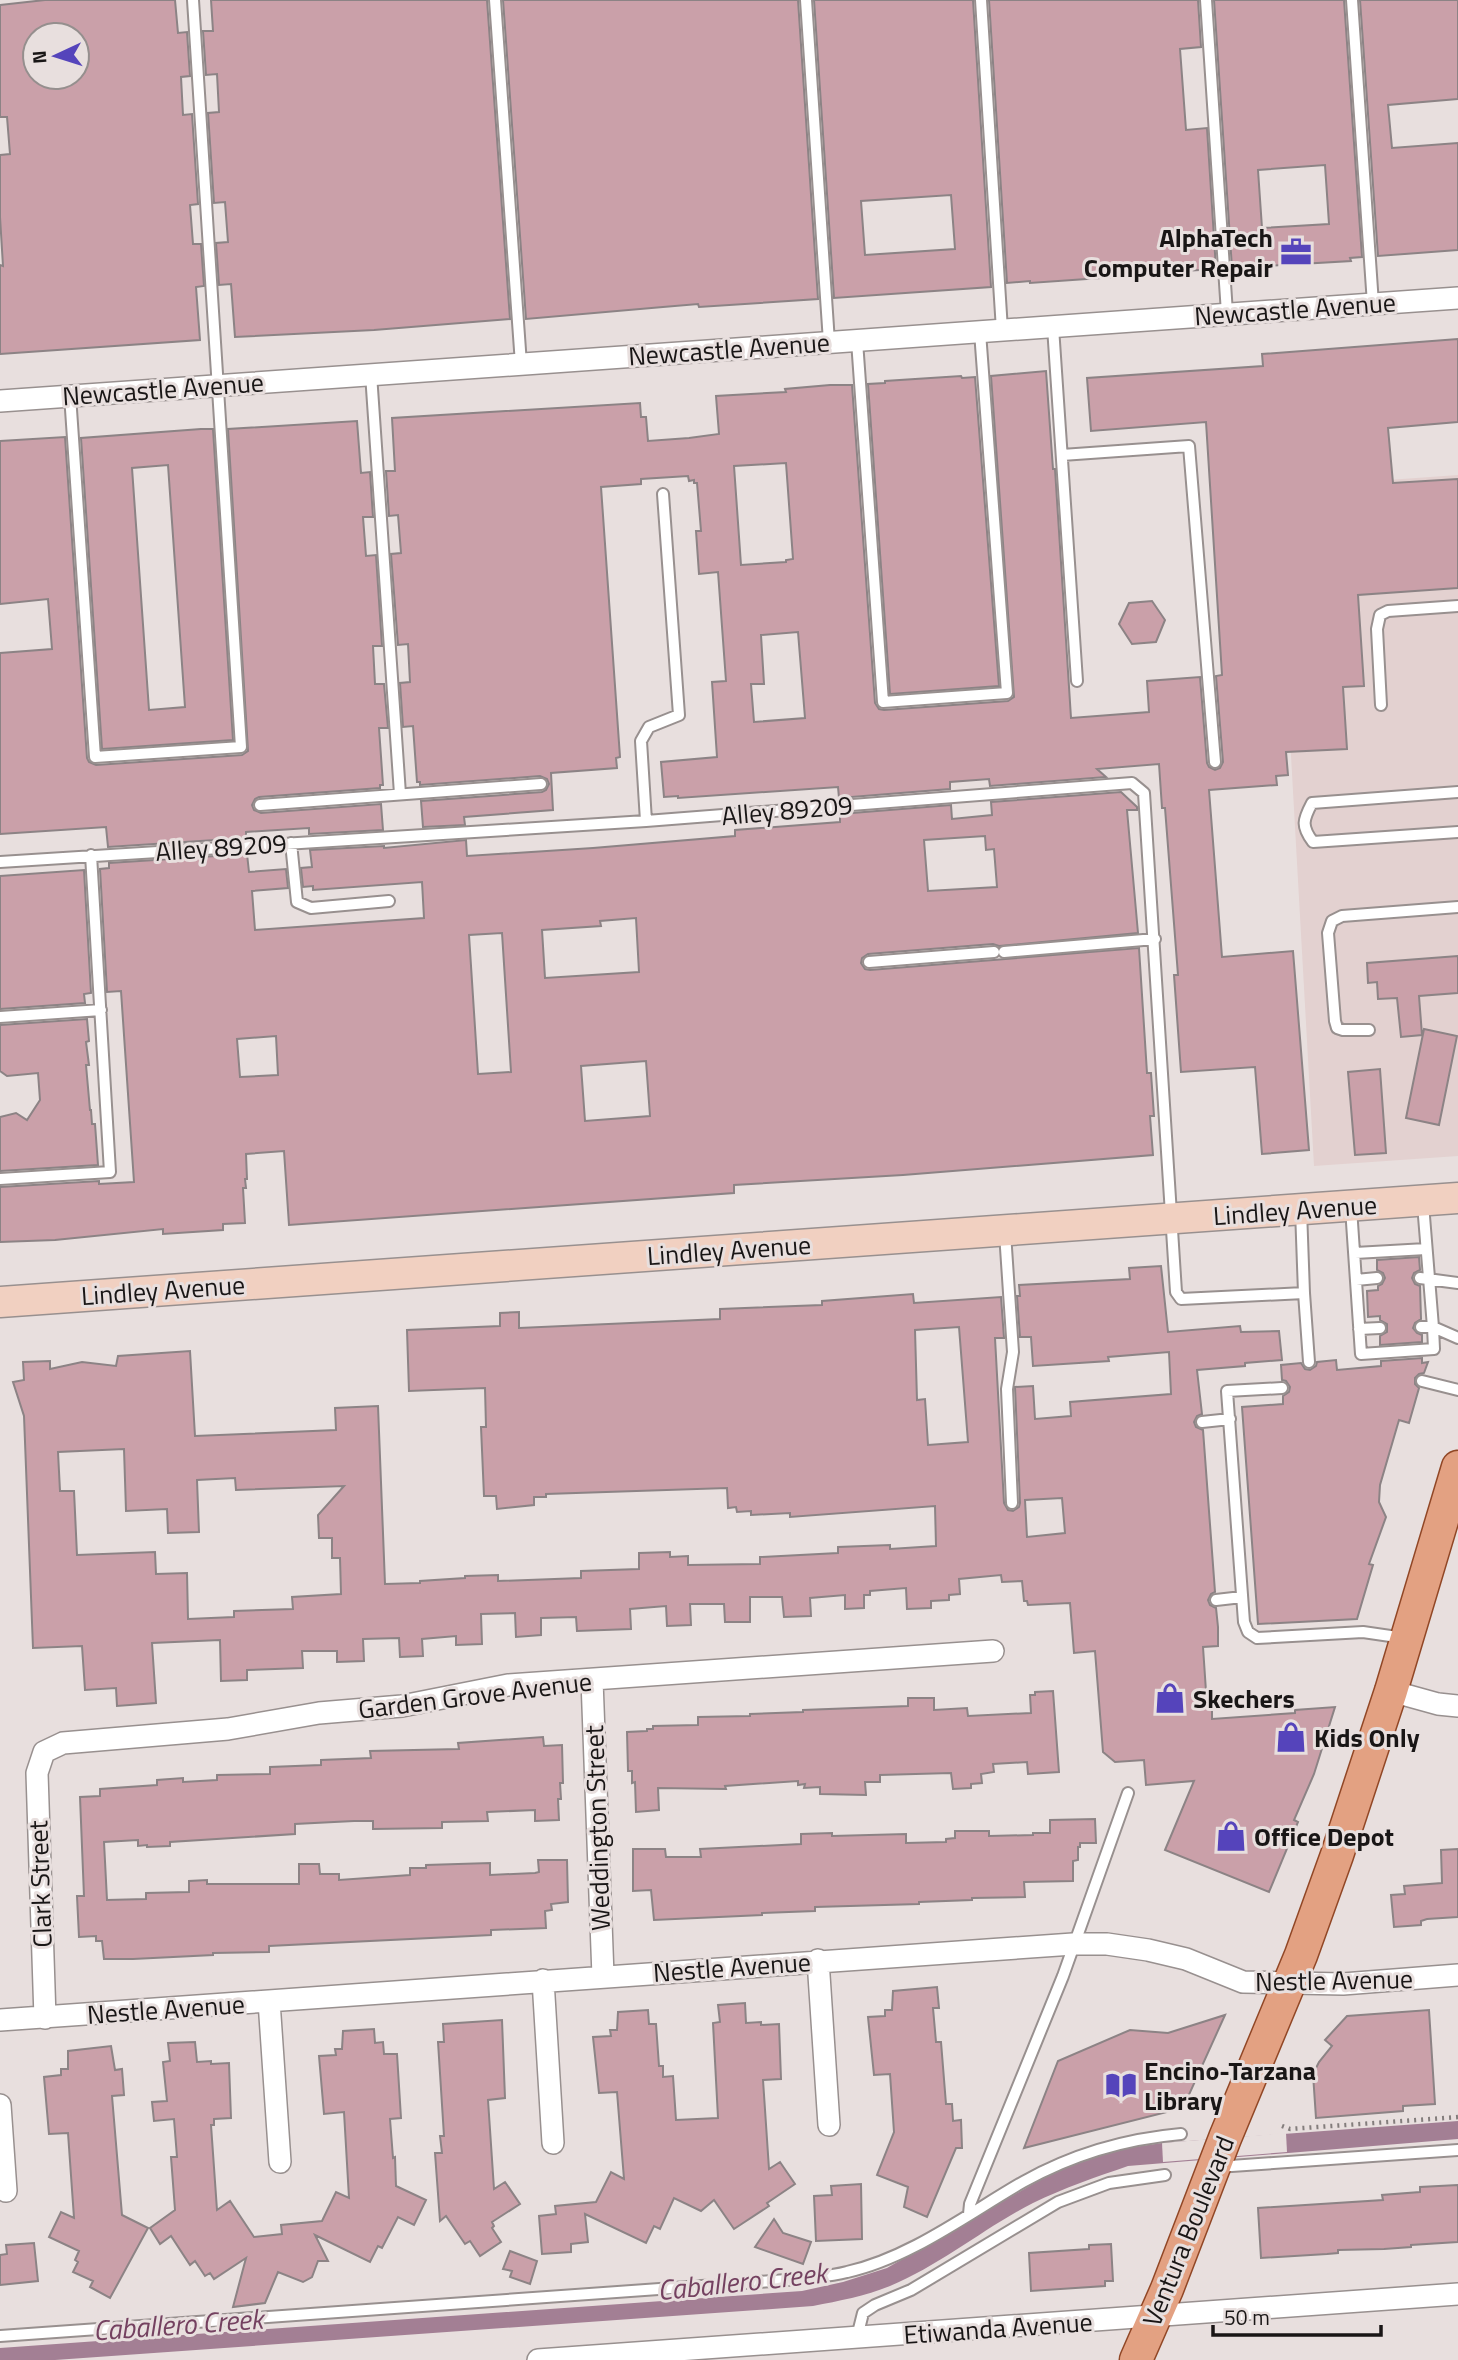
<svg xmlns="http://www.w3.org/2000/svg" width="1458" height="2360" font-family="'Titillium Web',sans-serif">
<rect width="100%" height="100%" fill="#e8dfde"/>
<!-- built -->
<path fill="#e3d1d0" d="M1458 475V1156L1314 1166 1276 488Z"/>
<!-- water -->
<path fill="#a37f94" d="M1458 2121V2139L1128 2166C1096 2177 1064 2188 1033 2203 984 2228 941 2265 890 2286 865 2296 839 2301 813 2306L55 2360H0V2348L802 2291 843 2282 887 2268 1045 2177 1085 2159 1127 2148 1162 2143Z"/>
<!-- pier -->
<path fill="#e8dfde" d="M1286 2133 1287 2152 1163 2162 1162 2143Z"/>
<!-- building -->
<path fill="#caa0a9" stroke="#8c8385" stroke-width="2" fill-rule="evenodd" d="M45 0H175L178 33 187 32 190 76 181 77 183 115 192 114 198 204 190 205 193 244H201L204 286 196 287 200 340 0 354V265L3 266 0 217V155L10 154 7 117H0V5ZM35 35H77V77H35Z
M211 0H487L510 319 374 330 235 337 231 284 219 285 216 243 228 242 225 202 214 203 208 113 219 112 217 74 206 75 203 31H213Z
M503 0H798L818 299 699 307 698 304 663 307 526 319Z
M814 0H973L991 287 834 298ZM951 195 955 249 865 255 861 201Z
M989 0H1198L1201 47 1180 49 1186 130 1207 128 1216 269 1115 275V277L1030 283V281L1007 283Z
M1214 0H1344L1362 257 1350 258 1351 261 1232 268ZM1325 165 1329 224 1262 228 1258 170Z
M1360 0H1458V99L1388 105 1392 148 1458 143V250L1378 256Z
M1458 339V422L1388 428 1393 483 1458 479V588L1358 595 1364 686 1343 687 1347 749 1286 752 1288 775 1276 776 1277 785 1209 790 1222 957 1293 951 1309 1150 1262 1154 1255 1067 1181 1072 1174 975H1178L1165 808H1162L1159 764 1097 769 1106 777 990 786 989 779 950 782V789L839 798 838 787 678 798V796L664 797 661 762 717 757 712 682 726 681 718 572 699 574 696 531H701L697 483H694V480L689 481 688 476 641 479V484L601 487 620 757 616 758 617 768 551 773 553 810 464 817 465 825 423 827 421 801 542 792 546 790 549 784 547 779 540 776 420 785V782H417L413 726 403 727 400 683 410 682 408 644 398 645 391 554 401 553 398 515 389 516 386 471H395L392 418 640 403 641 417H646L648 441 689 438 719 434 716 396 786 392 785 389 830 385H852L875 703 879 709 884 710 1008 701 1014 697 991 376 1046 371 1053 469H1055L1071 718 1149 712 1147 681 1200 677 1207 763 1209 767 1215 770 1220 768 1223 762 1216 676 1222 675 1206 422 1091 431 1087 378 1263 366 1262 354ZM786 463 793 559 786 560V562L741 565 734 466ZM798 632 805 718 754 722 751 684H764L761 635Z
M961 376 962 378 975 377 999 686 890 694 868 384 885 383V381Z
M357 421 361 473 370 472 373 517H363L366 556 376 555 382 646H373L375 684H384L388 728H379L383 785H380V788L259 797 255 799 252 805 254 810 261 813 381 804 383 830 309 834V828L246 832V838L108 847 106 827 0 834V653L52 649 48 599 0 604V441L65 437 87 758 89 762 96 765 242 755 248 751 228 429Z
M201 429H213L233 740 102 749 81 438ZM168 465 185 707 149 710 132 468Z
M1152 601 1165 620 1156 642 1132 644 1119 624 1129 603Z
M1121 792 1137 807V810H1127L1138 933 999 946 993 944 868 954 862 958 861 963 865 969 870 970 1139 948 1147 1073H1151L1154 1116H1150L1153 1155 903 1175 734 1185V1193L289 1225 284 1151 246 1154 247 1179H245L246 1188H243L245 1223 223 1224V1230L163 1234V1229L55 1240 0 1242V1187L99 1181V1184L134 1182 121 991 107 992 100 869 109 868V863L247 854 249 872 286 869 288 888 252 891 255 930 424 918 422 882 313 890V886L303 887 301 868 312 867 310 850 384 846V848L466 840 467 856 593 848 735 836V830L840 822V814L951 805 952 819 992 815 991 802ZM985 836 986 850 994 849 997 887 928 891 924 840ZM636 918 639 972 545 978 542 930 601 926 600 921ZM502 933 511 1072 478 1074 469 935ZM276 1036 278 1075 240 1077 237 1039ZM646 1061 650 1116 585 1121 581 1066Z
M84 870 91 993 84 994 85 1003 0 1009V876Z
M1458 956V993L1419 996 1422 1035 1401 1037 1397 998 1378 999 1377 982 1368 983 1367 963Z
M87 1019 89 1041 86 1042 89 1065H86L90 1110H91L92 1124H95L98 1165 0 1171V1117L16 1113 27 1120 40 1100 38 1073 7 1076 0 1071V1025Z
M1424 1029 1457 1036 1439 1125 1406 1118Z
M1380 1069 1386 1153 1355 1155 1348 1072Z
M1419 1257 1420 1270 1414 1273 1412 1278 1415 1284 1420 1286 1421 1319 1415 1323 1413 1328 1417 1333 1422 1335V1342L1380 1345V1336L1387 1332V1324L1380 1320V1316L1368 1317 1367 1291 1378 1290V1286L1382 1284 1385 1278 1383 1273 1377 1270V1260Z
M1161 1266 1168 1332 1240 1326 1241 1332 1279 1331 1282 1360 1245 1363V1366L1197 1370 1202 1414 1197 1416 1194 1422 1196 1427 1203 1430 1215 1592 1211 1594 1208 1600 1210 1605 1216 1608 1218 1627V1646L1203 1647 1207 1706H1212V1719L1295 1713V1710L1335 1707 1314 1774 1294 1820 1298 1822 1269 1892 1165 1850 1194 1781 1146 1785 1144 1760 1115 1762 1103 1752 1095 1651 1074 1653 1070 1603 1028 1605 1027 1601H1024L1022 1581 1002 1582 1001 1575 959 1579 960 1594 949 1595V1600L931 1601V1608L907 1609 906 1588 870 1591V1595H864V1608L845 1609V1595L810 1598 811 1616 784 1617 782 1597H750V1622H725L724 1604H690L691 1625 667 1626 666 1606 630 1609 631 1629 577 1631 576 1617 541 1618V1635L516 1637 515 1613 481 1614 482 1644 456 1645V1636L422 1639 423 1656 400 1657 399 1638 363 1639 364 1661 337 1662V1651H302L303 1668 247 1670V1680L221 1681 220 1640 152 1643 156 1703 117 1706 116 1688 85 1690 82 1646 33 1648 24 1416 13 1382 24 1380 23 1362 50 1361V1369L82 1362 116 1366 118 1356 190 1351 195 1436 336 1430 335 1408 378 1406 385 1584 420 1583V1581L465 1578V1576L498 1575V1581L581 1578V1571L639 1569V1553L670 1552V1557L688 1556V1565L760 1564V1557L838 1553V1547L890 1545V1549L936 1546 935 1506 790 1517V1513L751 1515V1511L737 1512 736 1507 728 1508 727 1488 546 1494V1497H534V1505L497 1509 496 1496H484L481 1427H486L485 1388 409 1391 407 1330 500 1326V1313L519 1312V1328L720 1319V1309L822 1305V1301L913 1294 914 1303 1001 1297 1004 1338H995L1004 1503 1008 1510 1013 1511 1019 1507 1020 1503 1015 1387 1033 1386 1035 1419 1071 1416 1070 1402 1171 1394 1169 1352 1108 1357 1109 1361 1033 1366 1031 1337H1020L1017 1296H1020L1019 1285 1130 1279 1129 1268ZM959 1327 968 1442 928 1445 925 1399 917 1400 915 1330ZM124 1449 126 1511 167 1509 168 1533 199 1532 197 1480 235 1478 236 1490 344 1486 318 1515 319 1538H332V1558H340L341 1594 292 1597 293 1609 234 1611V1617L188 1619 187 1573 156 1574 155 1552 77 1555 74 1491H60L58 1452ZM1062 1498 1065 1533 1027 1537 1025 1500Z
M1422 1358V1363L1428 1362 1424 1373 1419 1374 1415 1378V1384L1419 1388 1409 1423 1399 1420 1380 1485 1379 1502 1386 1517 1369 1564 1373 1565 1357 1619 1258 1624 1242 1407 1283 1404V1396L1289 1392 1290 1387 1286 1381 1282 1380 1281 1365 1301 1363 1305 1369 1310 1370 1316 1366 1317 1362 1336 1360 1337 1370 1381 1366V1361Z
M1053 1691 1059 1772 1028 1774 1027 1762 993 1764 994 1772 981 1774 982 1783 971 1784V1788L953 1789 951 1773 880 1775V1782H865L866 1795 820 1794V1787L804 1788 805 1784 798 1785V1781L725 1786 726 1789 658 1788 659 1810 636 1812 635 1782 632 1783V1771H628L627 1732 647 1731V1729H653V1726L698 1725V1717L750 1716V1714L803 1712V1710L908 1706V1698H934V1710L967 1708 968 1716 1031 1713 1030 1695H1035V1692Z
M543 1737 544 1746 562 1745 563 1783H560L561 1799H558L559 1820 535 1821V1810L487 1812 488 1821 442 1822V1828L373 1829V1821H354L295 1824V1834L170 1842V1846L147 1847V1845L138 1846V1840L104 1842 107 1900 146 1899V1893L189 1892V1881L207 1880V1884H299V1864H319L320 1874H339V1880L410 1875V1868H426V1865L490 1863V1875L535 1873 539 1872 538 1860H567L568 1902 551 1904 552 1910 545 1911 546 1928 491 1930V1935L269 1946V1952L213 1953V1955L133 1959H104L102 1941H96V1936L79 1937 77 1896H84L80 1797 100 1796V1789L157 1785V1780L183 1778V1782L217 1780V1775L270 1774V1767L321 1765V1760L371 1758 370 1751 459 1749 458 1743Z
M1095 1819 1096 1843H1080V1847H1078V1860L1073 1861V1881L1024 1882 1025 1897 972 1898V1900L919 1902V1904L815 1907V1911L762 1913V1915L654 1920 651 1890 633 1891V1849H665L666 1857H701L700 1849 801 1844V1834L832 1833V1836L906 1834V1843L946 1842V1839L955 1838V1831H989V1836L1033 1835V1833H1050V1820Z
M1458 1849V1917L1427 1919 1421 1921V1925L1394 1927 1391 1895 1405 1894 1404 1886 1442 1883 1441 1850Z
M937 1987 939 2008H933L936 2042H941L946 2104H952L953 2121 961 2120 962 2148H956L927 2217 904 2207 908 2187 877 2175 894 2132 890 2074 874 2075 868 2017 885 2016V2010H892L893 1991Z
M745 2003 746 2023 761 2022V2025L779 2024 781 2079 763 2080 769 2169 780 2162 795 2184 767 2203 769 2206 734 2229 714 2200 701 2211 674 2198 660 2229 654 2226 646 2243 585 2214 588 2242 571 2244V2252L542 2254 539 2216 556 2214 555 2206 596 2202 611 2172 624 2179 617 2092 599 2093 593 2037 611 2036 610 2030H617L618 2012 648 2010 649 2024H656L659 2066H663V2077L673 2076 676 2120 718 2118 713 2023 720 2022 718 2005Z
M1429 2010 1435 2104 1403 2106V2111L1316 2118 1313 2074 1319 2062 1332 2046 1325 2040 1347 2016Z
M1225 2015 1183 2108 1024 2148 1058 2061 1130 2030 1168 2033Z
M502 2020 505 2098 488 2100 494 2189 505 2182 520 2204 492 2222 494 2226 492 2228 501 2242 480 2256 470 2241 465 2244 446 2216 440 2221 435 2153H442L440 2136H444L438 2042H444L443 2024Z
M374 2029 375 2043 383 2042 384 2054H397L401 2118 390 2119 393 2158 395 2157 396 2186 426 2200 414 2225 398 2217 382 2248 378 2246 370 2262 315 2235 328 2261H318L312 2277 303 2282 278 2272 265 2303 233 2307 246 2258 214 2279 210 2273 205 2276 195 2261 190 2265 171 2236 160 2244 150 2228 175 2210 171 2157H177L174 2119 154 2121 152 2102 167 2101 163 2062 170 2061 168 2043 195 2042 197 2062 211 2061V2064L229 2063 231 2118 214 2119V2125H211L217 2210 230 2201 254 2237 282 2234 281 2225 322 2221 336 2192 349 2198 344 2112 324 2114 319 2056 336 2055 335 2049H342L343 2031Z
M111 2046 115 2070 122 2069 124 2095 112 2096 122 2215 148 2228 110 2298 90 2287 93 2281 73 2272 78 2262 75 2260 79 2251 49 2237 61 2212 74 2218 68 2133 49 2134 44 2077 61 2075V2069H68V2051Z
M861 2184 862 2239 816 2241 814 2196 832 2195 831 2186Z
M1458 2185V2242L1411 2245V2247L1384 2249 1338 2250V2253L1327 2254 1261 2258 1258 2208 1383 2200 1382 2195 1420 2192V2187Z
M774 2219 783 2233 811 2242 803 2264 755 2247Z
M34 2243 38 2281 0 2285V2255L7 2254 6 2245Z
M1111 2244 1113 2281H1105V2286L1031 2291 1029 2253 1089 2249V2245Z
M510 2251 537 2261 530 2284 510 2277 512 2271 503 2269Z"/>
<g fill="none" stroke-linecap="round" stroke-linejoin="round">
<defs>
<path id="service" d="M495 0 521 364
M806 0 829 342
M981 0 1002 330
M1206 0 1227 313
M1352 0 1373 304
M1053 327 1077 681
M857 341 883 702 1007 693 980 332
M371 374 400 794
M70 395 95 757 241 747 193 0
M1062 455 1189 446 1215 762
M1381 705 1377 629 1380 615 1388 611 1458 606
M1458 792 1312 803C1303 820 1301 826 1313 842L1458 832
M260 805 541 784
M646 821 641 741 649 727 679 715 663 494
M291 843 297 902 311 908 389 901
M0 862 646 821 1132 783 1144 793 1176 1292 1181 1299 1304 1293 1301 1210
M1004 952 1155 939
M869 962 994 952
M0 1017 101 1010
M1369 1030H1343L1337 1028 1335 1021 1328 933 1332 921 1342 916 1458 907
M0 1179 110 1172 91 855
M1423 1204 1433 1327 1458 1338
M1351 1208 1361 1354 1434 1349 1433 1327H1421
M1005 1233 1013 1352 1007 1389 1012 1503
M1355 1253 1426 1249
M1420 1278 1458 1283
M1356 1280 1377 1278
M1304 1293 1309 1362
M1359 1329 1380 1328
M1422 1381 1458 1390
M1282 1388 1227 1391 1244 1622 1248 1632 1257 1638 1363 1632 1404 1638
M1202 1422 1230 1419
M1216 1600 1242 1597
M1217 2167 1458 2150
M969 2214 970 2204 1063 1976 1128 1793
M0 2336 800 2279C815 2277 832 2276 847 2272 910 2258 969 2213 1023 2182 1073 2154 1124 2139 1181 2134
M857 2337 863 2313 875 2305 911 2290 1058 2202 1109 2183 1165 2175"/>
<path id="minor" d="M0 401 1458 298
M592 1680 603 1976
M1391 1691 1438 1704 1458 1706
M818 1960 829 2125
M543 1980 553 2143
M269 2001 280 2162
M45 2018 37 1773 44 1752 63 1743 228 1729 319 1713 402 1706 508 1685 993 1651
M0 2020 1073 1944H1107L1148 1950 1186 1959 1243 1982 1343 1984 1458 1975
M0 2105 6 2191
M538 2360 1458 2294"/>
<path id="secondary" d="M0 1302 1458 1198"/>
<path id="primary" d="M1136 2360 1167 2289 1225 2138 1301 1955 1337 1855 1391 1691 1458 1467"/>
</defs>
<!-- service casing -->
<use href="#service" stroke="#98908f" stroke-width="14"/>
<!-- minor casing -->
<use href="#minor" stroke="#98908f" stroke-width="24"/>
<!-- secondary casing -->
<use href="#secondary" stroke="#98908f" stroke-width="33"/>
<!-- primary casing -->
<use href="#primary" stroke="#914726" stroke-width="35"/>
<!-- path -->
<path stroke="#837d7c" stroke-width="4.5" stroke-dasharray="2 5" stroke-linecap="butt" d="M1282 2126 1290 2129 1458 2117"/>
<!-- service -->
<use href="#service" stroke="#fff" stroke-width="10"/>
<!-- minor -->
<use href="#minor" stroke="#fff" stroke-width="21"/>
<!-- secondary -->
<use href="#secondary" stroke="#f1d0c1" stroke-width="30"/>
<!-- primary -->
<use href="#primary" stroke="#e3a182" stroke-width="32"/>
</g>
<!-- icons -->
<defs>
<symbol id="office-bare" viewBox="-9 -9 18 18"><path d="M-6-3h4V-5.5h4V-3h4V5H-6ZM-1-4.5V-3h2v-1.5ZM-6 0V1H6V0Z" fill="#54b" stroke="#e8dfde" stroke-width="2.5" paint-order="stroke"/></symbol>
<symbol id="shop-bare" viewBox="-9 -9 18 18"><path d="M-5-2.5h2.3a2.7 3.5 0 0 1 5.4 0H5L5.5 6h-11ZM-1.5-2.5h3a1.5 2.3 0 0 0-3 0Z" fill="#54b" stroke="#e8dfde" stroke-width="2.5" paint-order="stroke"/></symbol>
<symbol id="library-bare" viewBox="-9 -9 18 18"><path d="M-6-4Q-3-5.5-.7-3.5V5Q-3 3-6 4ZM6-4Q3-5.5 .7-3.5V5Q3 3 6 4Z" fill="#54b" stroke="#e8dfde" stroke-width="2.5" paint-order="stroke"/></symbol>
</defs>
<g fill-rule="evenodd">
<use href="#office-bare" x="1274" y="230" width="44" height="44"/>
<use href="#shop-bare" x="1148" y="1676" width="44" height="44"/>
<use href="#shop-bare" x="1269" y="1715" width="44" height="44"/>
<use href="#shop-bare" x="1209" y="1814" width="44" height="44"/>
<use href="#library-bare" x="1099" y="2063" width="44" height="44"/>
</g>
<g text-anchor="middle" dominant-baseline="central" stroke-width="6" stroke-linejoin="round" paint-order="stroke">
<!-- poi labels -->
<g font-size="26" font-weight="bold" fill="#191616" stroke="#e8dfde" text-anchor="start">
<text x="1273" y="237" text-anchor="end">AlphaTech<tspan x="1273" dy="30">Computer Repair</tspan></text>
<text x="1193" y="1698">Skechers</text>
<text x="1314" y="1737">Kids Only</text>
<text x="1254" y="1836">Office Depot</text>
<text x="1144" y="2070">Encino-Tarzana<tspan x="1144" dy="30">Library</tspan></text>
</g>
<!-- street labels -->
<g font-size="26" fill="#191616" stroke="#e8dfde">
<text transform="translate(1295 309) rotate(-4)">Newcastle Avenue</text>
<text transform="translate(729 349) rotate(-4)">Newcastle Avenue</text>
<text transform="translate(163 389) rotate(-4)">Newcastle Avenue</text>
<text transform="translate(787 810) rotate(-5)">Alley 89209</text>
<text transform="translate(221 847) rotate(-4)">Alley 89209</text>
<text transform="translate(1295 1210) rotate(-4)">Lindley Avenue</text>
<text transform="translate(729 1250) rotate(-4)">Lindley Avenue</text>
<text transform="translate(163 1290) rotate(-4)">Lindley Avenue</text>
<text transform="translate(475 1695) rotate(-7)">Garden Grove Avenue</text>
<text transform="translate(597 1828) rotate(-92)">Weddington Street</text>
<text transform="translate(40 1884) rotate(-92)">Clark Street</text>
<text transform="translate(732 1967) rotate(-4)">Nestle Avenue</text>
<text transform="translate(1334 1980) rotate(-1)">Nestle Avenue</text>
<text transform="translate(166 2009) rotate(-4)">Nestle Avenue</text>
<text transform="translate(1188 2231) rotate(-68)">Ventura Boulevard</text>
<text transform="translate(998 2328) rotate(-4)">Etiwanda Avenue</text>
</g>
<!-- water labels -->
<g font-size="28" font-style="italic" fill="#744160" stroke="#e8dfde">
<text transform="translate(742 2281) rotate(-6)">Caballero Creek</text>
<text transform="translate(178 2324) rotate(-4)">Caballero Creek</text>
</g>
</g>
<!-- north arrow -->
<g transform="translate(56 56) rotate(266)"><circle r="33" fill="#e8dfde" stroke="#958f8e" stroke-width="2"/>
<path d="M0-5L12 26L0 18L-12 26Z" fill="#5544bb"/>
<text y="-10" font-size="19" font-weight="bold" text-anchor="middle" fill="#191616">N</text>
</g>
<!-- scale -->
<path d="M1213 2325v10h168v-10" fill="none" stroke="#191616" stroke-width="3.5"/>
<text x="1224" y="2325" font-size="21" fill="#191616" stroke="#e8dfde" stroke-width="5" paint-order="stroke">50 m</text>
</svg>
